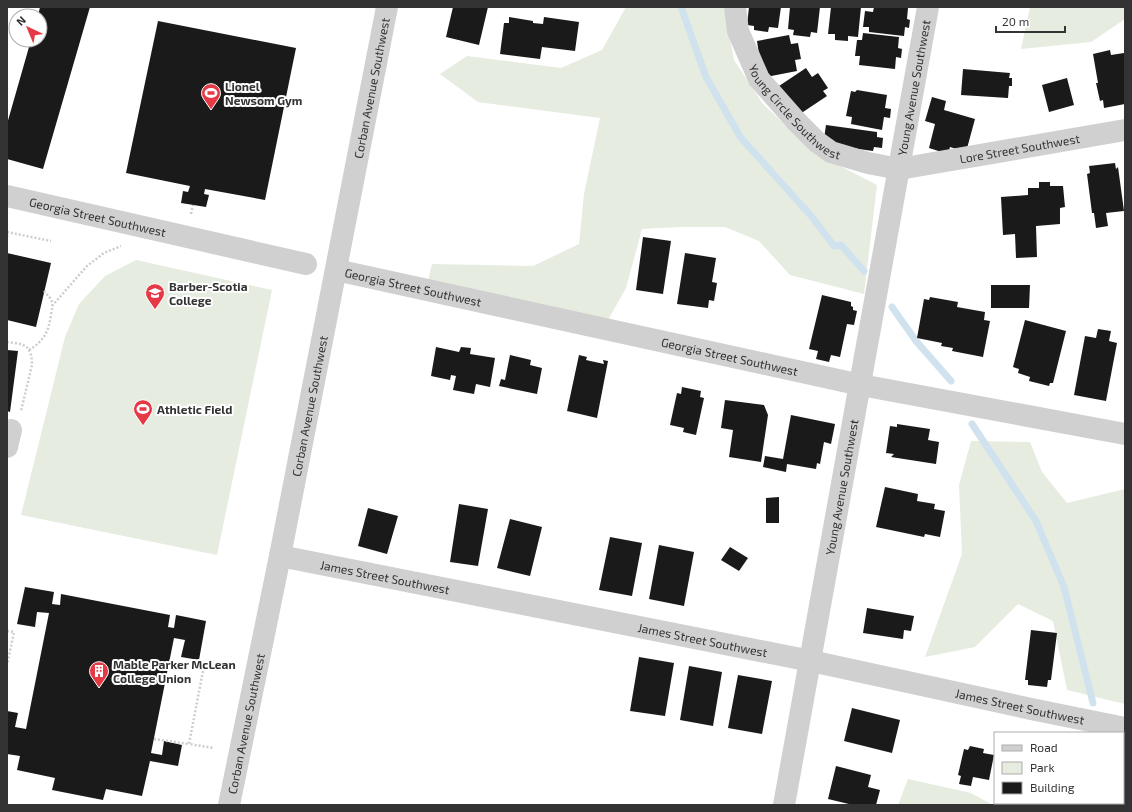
<svg xmlns="http://www.w3.org/2000/svg" width="1132" height="812" font-family="'Exo 2',sans-serif">
<rect width="100%" height="100%" fill="#fff"/>
<!-- green -->
<path fill="#e6ecdf" d="M626 7H724L734 60 763 104 815 153 877 185 864 294 790 275 759 241 725 227H680L642 229 626 288 608 320 428 281 432 264 533 266 579 244 584 194 600 118 478 102 440 74 467 56 561 68 602 50Z
M1030 7H1125V19L1091 42 1021 49Z
M136 260 272 290 217 555 21 515 65 337 79 304 105 276Z
M971 441 1030 442 1042 472 1067 503 1125 489V704L1067 690 1053 621 1018 604 975 647 925 657 962 554 959 485Z
M908 779 971 793 993 805H898Z"/>
<g fill="none" stroke-linecap="round" stroke-linejoin="round">
<!-- stream -->
<path stroke="#cfe2ee" stroke-width="7" d="M681 7 706 77 741 138 812 217 834 246 841 245 864 271
M892 307 916 341 951 381
M972 424 1036 521 1064 587 1093 703
M1121 803 1122 805"/>
</g>
<!-- building -->
<path fill="#1a1a1a" d="M40 7H90L43 169 7 159V124L31 40H40V16H38Z
M453 7H488L479 45 446 37Z
M749 7H781L778 28 769 27 768 32 754 30V26L747 25Z
M790 7H820L817 33 811 32 810 37 793 35 794 30 788 29Z
M831 7H861L858 37 848 36V41L835 40V34H828Z
M874 7 908 8 907 19 910 20 909 28 905 27 904 36 869 32V27H863L865 11 873 12Z
M509 17 533 21V23L543 24 544 17 579 22 575 51 542 47 540 59 500 54 504 23H509Z
M158 21 296 48 265 200 205 189 204 194 209 195 206 207 181 203 183 191 188 192 190 186 126 173Z
M863 33 899 37 898 48 902 49 901 58 896 57 895 69 859 65 860 56H855L857 40H862Z
M789 35 791 44 798 43 801 59 795 60 797 71 766 77 759 54 757 41Z
M1110 50 1111 55 1124 53 1125 57V104L1104 108 1103 100 1100 101 1096 83H1098L1093 54Z
M806 68 812 77 818 73 828 88 823 91 827 96 800 114 779 86Z
M963 69 1010 73 1009 78H1012V86H1009L1008 98 961 95Z
M1067 78 1074 105 1049 112 1042 85Z
M857 90 887 95 885 108 891 109 890 118 884 117 882 130 851 124 852 117 846 116 851 91 855 92Z
M932 97 946 101 944 110 975 119 966 152 950 147 948 154 929 148 935 124 925 121Z
M826 125 877 132V137L883 138 882 148 874 147 873 151 837 146 824 139Z
M1115 163 1116 169 1118 167 1124 211 1106 213 1108 226 1096 228 1094 213H1092L1087 174 1090 173 1089 166Z
M1039 182H1050V186H1063L1065 207 1060 208V224L1036 226 1037 257 1016 258 1015 234 1003 235 1001 197 1028 195V188H1039Z
M643 237 671 241 663 294 636 290Z
M7 253 51 263 36 327 7 320Z
M685 253 716 258 712 282 717 283 714 301 709 300 708 308 677 304Z
M991 285H1030L1029 308H991Z
M822 295 851 302V306L853 307V310L857 311 854 325 847 324 840 357 831 355 829 362 816 359 818 351 809 349Z
M930 297 958 302 957 307 985 312 984 320 990 321 983 357 952 351 953 348 941 346 942 343 917 338 924 299 929 300Z
M1025 320 1066 331 1053 383H1050L1049 386 1029 381 1030 377 1018 373 1019 369 1013 367Z
M1098 329 1111 331 1109 341 1117 343 1106 401 1074 395 1085 336 1096 338Z
M436 347 459 352 461 347 471 348 470 354 495 358 490 387 476 384 474 394 453 390 456 376 451 375 450 380 431 376Z
M7 350 18 351 10 412 7 411Z
M510 355 531 360 530 365 542 368 537 394 499 386 501 379 505 380Z
M579 355 587 357 586 360 604 364 603 360 608 361 597 418 567 411Z
M682 387 701 391 700 397 704 398 696 435 683 432 684 428 670 425 677 393 681 394Z
M725 400 764 405 768 415 761 462 729 457 733 430 721 428Z
M791 415 835 424 831 444 824 442 820 464 817 463 816 469 787 464 786 472 763 467 765 456 783 459Z
M897 424 930 429 928 440 939 442 936 464 891 457 894 454 886 453 890 426 897 427Z
M885 487 918 494 917 501 935 504 934 509 945 511 940 537 925 534 924 537 876 527Z
M779 497V523H766V498Z
M459 504 488 509 478 566 450 562Z
M368 508 398 516 387 554 358 546Z
M510 519 542 527 530 576 497 568Z
M610 537 642 543 632 596 599 590Z
M659 545 694 552 684 606 649 599Z
M730 547 748 558 739 571 721 560Z
M25 587 54 592 52 604 60 605 61 594 170 615 168 627 174 628 176 615 206 621 199 660 181 657 185 640 174 638 151 753 162 755 164 741 182 745 178 766 150 761 142 796 106 789 103 800 52 790 55 778 17 770 20 756 7 754V711L18 713 15 727 26 729 49 613 37 612 35 627 17 624Z
M867 608 914 616 911 631 904 630 903 639 863 633Z
M1031 630 1057 633 1051 680H1048L1047 687 1028 685V680H1025Z
M639 657 674 663 665 716 630 711Z
M689 666 722 672 713 726 680 720Z
M738 675 772 681 762 734 728 728Z
M852 708 900 720 892 753 844 741Z
M970 746 984 749 983 753 994 755 989 780 973 777 971 786 959 784 961 776 958 775 964 749 968 750Z
M836 766 871 775 868 787 880 790 876 805H853L828 799Z
M1053 803H1080V805H1053Z"/>
<g fill="none" stroke-linecap="round" stroke-linejoin="round">
<!-- path -->
<path stroke="#cdcdcd" stroke-width="2.5" stroke-dasharray="2 2" stroke-linecap="butt" d="M191 214 193 205
M7 232 51 241
M7 237 8 232
M52 306 87 266 104 253 121 246
M7 342C12 343 19 343 23 345 31 348 32 358 32 365L21 411
M29 350C44 341 49 331 51 314 52 310 53 306 52 302 51 298 47 295 44 291
M7 631 14 632 7 665
M203 671 189 744 214 748
M154 739 189 744"/>
<!-- minor -->
<g stroke="#d0d0d0" stroke-width="22">
<path id="s1" d="M735 7 738 31 759 79 796 121 817 142 831 152 868 163 899 169 1125 130"/>
<path id="s2" d="M7 196 306 264"/>
<path id="s3" d="M336 270 861 385 1125 434"/>
<path d="M7 447 11 430"/>
<path id="s4" d="M280 556 811 661 1036 710 1125 728"/>
<path id="s5" d="M229 805 280 556 387 7"/>
<path id="s6" d="M784 805 928 7"/>
</g>
</g>
<!-- icons -->
<defs>
<symbol id="stadium-pin" viewBox="-11 -11 22 30"><path d="M0 17L-7.5 6A9.5 9.5 0 1 1 7.5 6Z" fill="#e63946" stroke="#fff"/><path d="M0-5a6.5 5 0 1 0 0 10a6.5 5 0 1 0 0-10ZM-3.5-1.8h7v3.6h-7Z" fill="#fff"/></symbol>
<symbol id="university-pin" viewBox="-11 -11 22 30"><path d="M0 17L-7.5 6A9.5 9.5 0 1 1 7.5 6Z" fill="#e63946" stroke="#fff"/><path d="M0-5L7-2L0 1L-7-2ZM-4 1L0 2.5L4 1V4Q0 6-4 4Z" fill="#fff"/></symbol>
<symbol id="building-pin" viewBox="-11 -11 22 30"><path d="M0 17L-7.5 6A9.5 9.5 0 1 1 7.5 6Z" fill="#e63946" stroke="#fff"/><path d="M-4-6H4V6H1V3H-1V6H-4ZM-2.5-4.3h1.7v1.8h-1.7ZM.8-4.3h1.7v1.8H.8ZM-2.5-1h1.7V.8h-1.7ZM.8-1h1.7V.8H.8Z" fill="#fff"/></symbol>
</defs>
<g fill-rule="evenodd">
<use href="#stadium-pin" x="200" y="82" width="22" height="30"/>
<use href="#university-pin" x="144" y="282" width="22" height="30"/>
<use href="#stadium-pin" x="132" y="398" width="22" height="30"/>
<use href="#building-pin" x="88" y="660" width="22" height="30"/>
</g>
<g text-anchor="middle" dominant-baseline="central" stroke-width="4" stroke-linejoin="round" paint-order="stroke">
<!-- poi labels -->
<g font-size="12" font-weight="bold" fill="#333" stroke="#fff" text-anchor="start">
<text x="225" y="86">Lionel<tspan x="225" dy="14">Newsom Gym</tspan></text>
<text x="169" y="286">Barber-Scotia<tspan x="169" dy="14">College</tspan></text>
<text x="157" y="409">Athletic Field</text>
<text x="113" y="664">Mable Parker McLean<tspan x="113" dy="14">College Union</tspan></text>
</g>
<!-- street labels -->
<g font-size="12" fill="#333" stroke="#fff">
<text stroke="none"><textPath href="#s5" startOffset="731">Corban Avenue Southwest</textPath></text>
<text stroke="none"><textPath href="#s6" startOffset="729">Young Avenue Southwest</textPath></text>
<text stroke="none"><textPath href="#s1" startOffset="125">Young Circle Southwest</textPath></text>
<text stroke="none"><textPath href="#s1" startOffset="372">Lore Street Southwest</textPath></text>
<text stroke="none"><textPath href="#s2" startOffset="93">Georgia Street Southwest</textPath></text>
<text stroke="none"><textPath href="#s3" startOffset="79">Georgia Street Southwest</textPath></text>
<text stroke="none"><textPath href="#s3" startOffset="403">Georgia Street Southwest</textPath></text>
<text stroke="none"><textPath href="#s5" startOffset="407">Corban Avenue Southwest</textPath></text>
<text stroke="none"><textPath href="#s6" startOffset="323">Young Avenue Southwest</textPath></text>
<text stroke="none"><textPath href="#s4" startOffset="107">James Street Southwest</textPath></text>
<text stroke="none"><textPath href="#s4" startOffset="431">James Street Southwest</textPath></text>
<text stroke="none"><textPath href="#s4" startOffset="755">James Street Southwest</textPath></text>
<text stroke="none"><textPath href="#s5" startOffset="83">Corban Avenue Southwest</textPath></text>
</g>
</g>
<!-- border -->
<rect width="1132" height="812" fill="none" stroke="#333333" stroke-width="16"/>
<!-- legend -->
<rect x="994" y="732" width="130" height="72" fill="#ffffff" stroke="#adadad"/>
<rect x="1002" y="745" width="20" height="6" fill="#d0d0d0" stroke="#adadad"/>
<text x="1030" y="752" font-size="12" fill="#333333">Road</text>
<rect x="1002" y="762" width="20" height="12" fill="#e6ecdf" stroke="#adadad"/>
<text x="1030" y="772" font-size="12" fill="#333333">Park</text>
<rect x="1002" y="782" width="20" height="12" fill="#1a1a1a" stroke="#adadad"/>
<text x="1030" y="792" font-size="12" fill="#333333">Building</text>
<!-- north arrow -->
<g transform="translate(28 28) rotate(316)"><circle r="19" fill="#ffffff" stroke="#adadad"/>
<path d="M0-3L7 15L0 10L-7 15Z" fill="#e63946"/>
<text y="-6" font-size="11" font-weight="bold" text-anchor="middle" fill="#333333">N</text>
</g>
<!-- scale -->
<path d="M996 26v6h69v-6" fill="none" stroke="#333333" stroke-width="2"/>
<text x="1002" y="26" font-size="12" fill="#333333" stroke="#ffffff" stroke-width="3" paint-order="stroke">20 m</text>
</svg>
